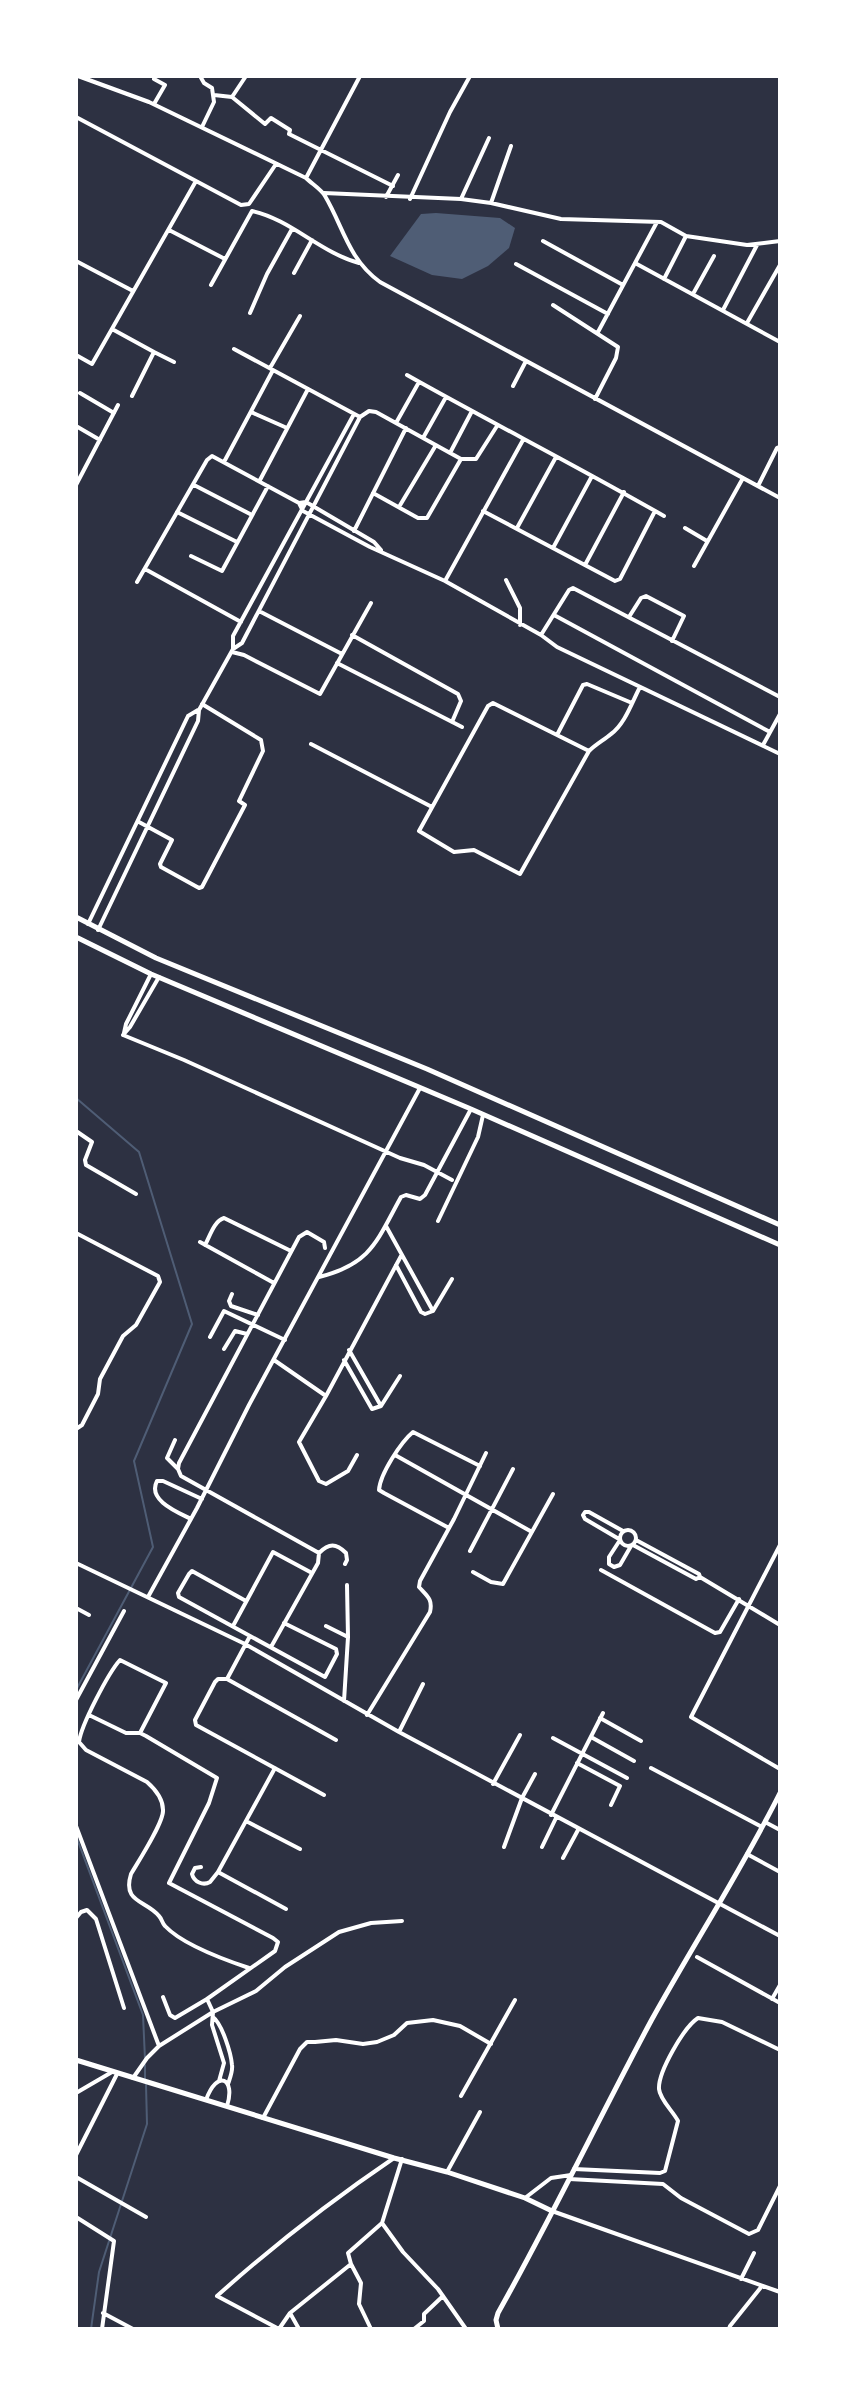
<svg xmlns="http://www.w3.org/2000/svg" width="856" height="2405" font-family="'Work Sans',sans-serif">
<rect width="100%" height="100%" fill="#2d3142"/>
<!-- water -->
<path fill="#4f5d75" d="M436 213 500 218 515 228 509 248 488 266 462 279 432 275 390 256 421 214Z"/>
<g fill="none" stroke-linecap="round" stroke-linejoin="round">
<!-- stream -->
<path stroke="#4f5d75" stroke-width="2" d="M76 1098 139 1152 192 1324 134 1461 153 1547 76 1690
M76 1836 143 2015 145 2059
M145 2065V2079
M91 2329 99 2272 147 2124 146 2085"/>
<!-- minor -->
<path stroke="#fff" stroke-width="4" d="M78 76 149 102 306 178C312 184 321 189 325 196 343 226 348 259 380 282L780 498
M200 76 204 83 212 88 214 102 202 127
M246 76 232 97 265 124 271 118 290 130 289 134 393 186
M214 95 232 97
M154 104 165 85 154 79
M76 117 241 205 249 204 276 164
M306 178 360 76
M324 193 461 199 491 203 561 219 661 222 686 236 747 245 780 241
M386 197 398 175
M410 199 450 112 470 76
M461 199 489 138
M491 203 511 146
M169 230 225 259
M543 241 623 285
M76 261 133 291
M635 263 780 342
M516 264 608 314
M294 273 312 240
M664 279 686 236
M211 285 252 211C290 219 321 253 359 263
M693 294 714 256
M553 305 618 347 616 358 595 399
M723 310 757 245
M250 313 267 274 292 229
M747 323 780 265
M112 329 154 352 132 396
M598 332 657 222
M234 349 360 417 369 411 376 412 461 459H476L497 426
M154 352 174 362
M76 355 92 364 196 181
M270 368 300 316
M407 375C492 423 579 467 664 516
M513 386 526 361
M80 393 114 413
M251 412 287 428
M396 423 419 382
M76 426 100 440
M423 438 446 397
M450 453 472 411
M224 462 273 370
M260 480 308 389
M76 485 118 405
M194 485 252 515
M758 486 777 448 780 447
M373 493 418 518H427L461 459
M299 503 303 511 370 547 445 581 541 635 557 647 780 754
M399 507 436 445
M483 511 615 581 620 579 655 511
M177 512 237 542
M517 528 556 457
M685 528 707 541
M354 531 406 428
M553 548 592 476
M191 556 222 571 268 486
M585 565 624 492
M694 566 743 478
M145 569 241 622
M506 580 520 608V625
M445 581 523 440
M137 582 207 460 212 456 299 503 306 502 374 542 381 550
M259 611 342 654
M554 615 770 732
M629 617 641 598 646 596 684 616 672 641
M352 635 458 694 461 701 452 722
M541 635 569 590 573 588 780 697
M233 649V636L354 414
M232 652 244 655 320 694 371 603
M337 663 462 727
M557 735 583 685 587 684 632 703
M311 744 432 807
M763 745 780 714
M589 751 493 703 488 706 419 831 454 852 474 850 520 874 589 751C596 744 604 740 611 734 625 724 632 702 640 687
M139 822 172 840 160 864 161 867 199 888 202 887 245 805 239 801 263 751 261 740 202 704
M88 924 188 716 198 710
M98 930 198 721 199 710 233 649 242 643 360 417
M124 1033 126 1024 151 974
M123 1035 184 1060 400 1158 424 1165 452 1180
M123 1035 130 1027 159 977
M76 1131 92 1142 85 1160 86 1165 136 1194
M438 1221 478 1137 483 1115
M386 1226 433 1311
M76 1233 158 1276 160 1282 136 1325 123 1336 100 1379 98 1394 82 1425 76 1429
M200 1242 274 1283
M205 1245C210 1236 214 1221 224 1218L291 1251
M396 1265 421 1312 425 1314 433 1311 452 1279
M319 1277C372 1264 377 1240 401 1197L406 1195 420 1199 425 1195 471 1109
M232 1294 229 1301 231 1306 258 1315
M210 1337 224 1311 285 1340
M224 1349 235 1331 247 1334
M349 1350 381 1406
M274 1360 326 1396 401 1256
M344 1360 372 1409 381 1406 400 1376
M326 1396 299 1442 319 1481 326 1484 348 1471 357 1455
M175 1440 167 1458 178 1469
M395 1455 532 1532
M191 1519C177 1512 147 1500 157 1481H163L202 1499
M449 1528 384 1493 379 1490C380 1474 401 1442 413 1432L480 1466
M620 1538a8 8 0 1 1 16 0a8 8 0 1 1-16 0Z
M619 1539 585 1519 583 1515 585 1512H589L623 1531
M620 1540 609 1557V1564L614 1567 620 1565 631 1546
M633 1545 696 1579 700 1577 699 1574 636 1540
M780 1545 691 1717 780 1769
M470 1551 513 1469
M319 1553C329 1543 336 1543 346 1553L347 1560 345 1564
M76 1563 245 1644 399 1732 780 1936
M601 1570 715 1633 720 1632 739 1599
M473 1572 491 1582 503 1584 553 1494
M700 1577 780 1625
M148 1597 197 1508 249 1405 420 1088
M246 1601 192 1571 189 1574 178 1593 179 1597 325 1677 337 1654 336 1649 284 1623
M76 1608 89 1615
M233 1626 273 1552 312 1573
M326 1626 348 1637
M250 1636 227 1679 336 1740
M271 1647 318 1563 319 1553 181 1476 178 1469 179 1463 299 1237 307 1232 324 1242 325 1248
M227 1679H218L215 1682 195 1720 196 1725 324 1795
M76 1700 124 1611
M344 1701 348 1637 347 1585
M89 1715 126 1733H140L146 1736 217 1778 209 1803 169 1883 273 1938 278 1942 275 1951 207 1999 213 2012 212 2025 224 2063 219 2081
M367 1715 430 1612C433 1599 427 1596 419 1587L420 1581 454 1519 486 1453
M600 1718 641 1741
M399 1732 423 1684
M140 1733 166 1683 120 1660C109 1672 81 1725 79 1742L86 1750 147 1782C155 1789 163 1799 163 1810 164 1822 138 1862 131 1874 122 1903 146 1900 159 1916 162 1919 162 1923 165 1926 182 1944 225 1960 249 1968
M591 1737 634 1761
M553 1738 627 1778
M577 1763 620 1786 611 1805
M275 1768 218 1872 286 1909
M651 1768 762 1827
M493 1784 520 1735
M551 1815 603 1713
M246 1821 300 1849
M765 1822 780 1830
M76 1826 159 2046
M504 1847 522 1798 535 1774
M542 1847 556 1818
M747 1854 780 1872
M563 1858 578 1830
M201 1867 195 1868 192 1874C194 1882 203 1886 210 1882L218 1872
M76 1918 81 1912 87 1910 96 1919 124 2008
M697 1957 780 2003
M163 1997 170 2015 175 2018 207 1999
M772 1999 780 1985
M213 2017C222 2024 231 2053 232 2065 233 2071 230 2078 228 2084
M133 2078 147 2058 159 2046 213 2012 256 1991 285 1967 339 1932 371 1923 402 1921
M76 2093 112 2072
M461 2096 515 2000
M206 2100C217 2069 236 2078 227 2106
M263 2118 300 2049 307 2042H315L336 2040 363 2044 377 2042 394 2035 407 2023 433 2020 460 2026 491 2044
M76 2155 117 2074
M574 2169 660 2173 665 2171 678 2121C673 2111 660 2100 659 2089 658 2072 684 2027 698 2018L722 2022 780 2050
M447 2172 480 2112
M76 2177 146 2217
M569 2179 663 2184 681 2198 749 2234 758 2230 780 2186
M525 2198 551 2178 571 2175
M552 2211 780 2292
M76 2217 114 2241 102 2329
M382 2223 403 2252 438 2289 466 2329
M351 2264 290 2313 279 2329 217 2296C273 2246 332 2200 394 2158
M741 2279 754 2253
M103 2313 133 2329
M290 2313 299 2329
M371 2329 359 2304 361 2283 351 2264 348 2253 382 2223 402 2159
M414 2329 424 2321V2314L443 2296
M729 2329 730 2326 762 2286"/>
<!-- tertiary -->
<path stroke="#fff" stroke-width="5" d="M76 2060 394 2158 447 2172 525 2198 552 2211
M498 2329 496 2320 498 2313C552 2217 599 2118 651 2021 693 1945 741 1871 780 1793"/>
<!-- secondary -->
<path stroke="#fff" stroke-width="5" d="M76 917 156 958 427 1069 780 1225
M76 937 151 974 471 1109 780 1245"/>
</g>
<!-- border -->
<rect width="856" height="2405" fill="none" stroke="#ffffff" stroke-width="156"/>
</svg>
